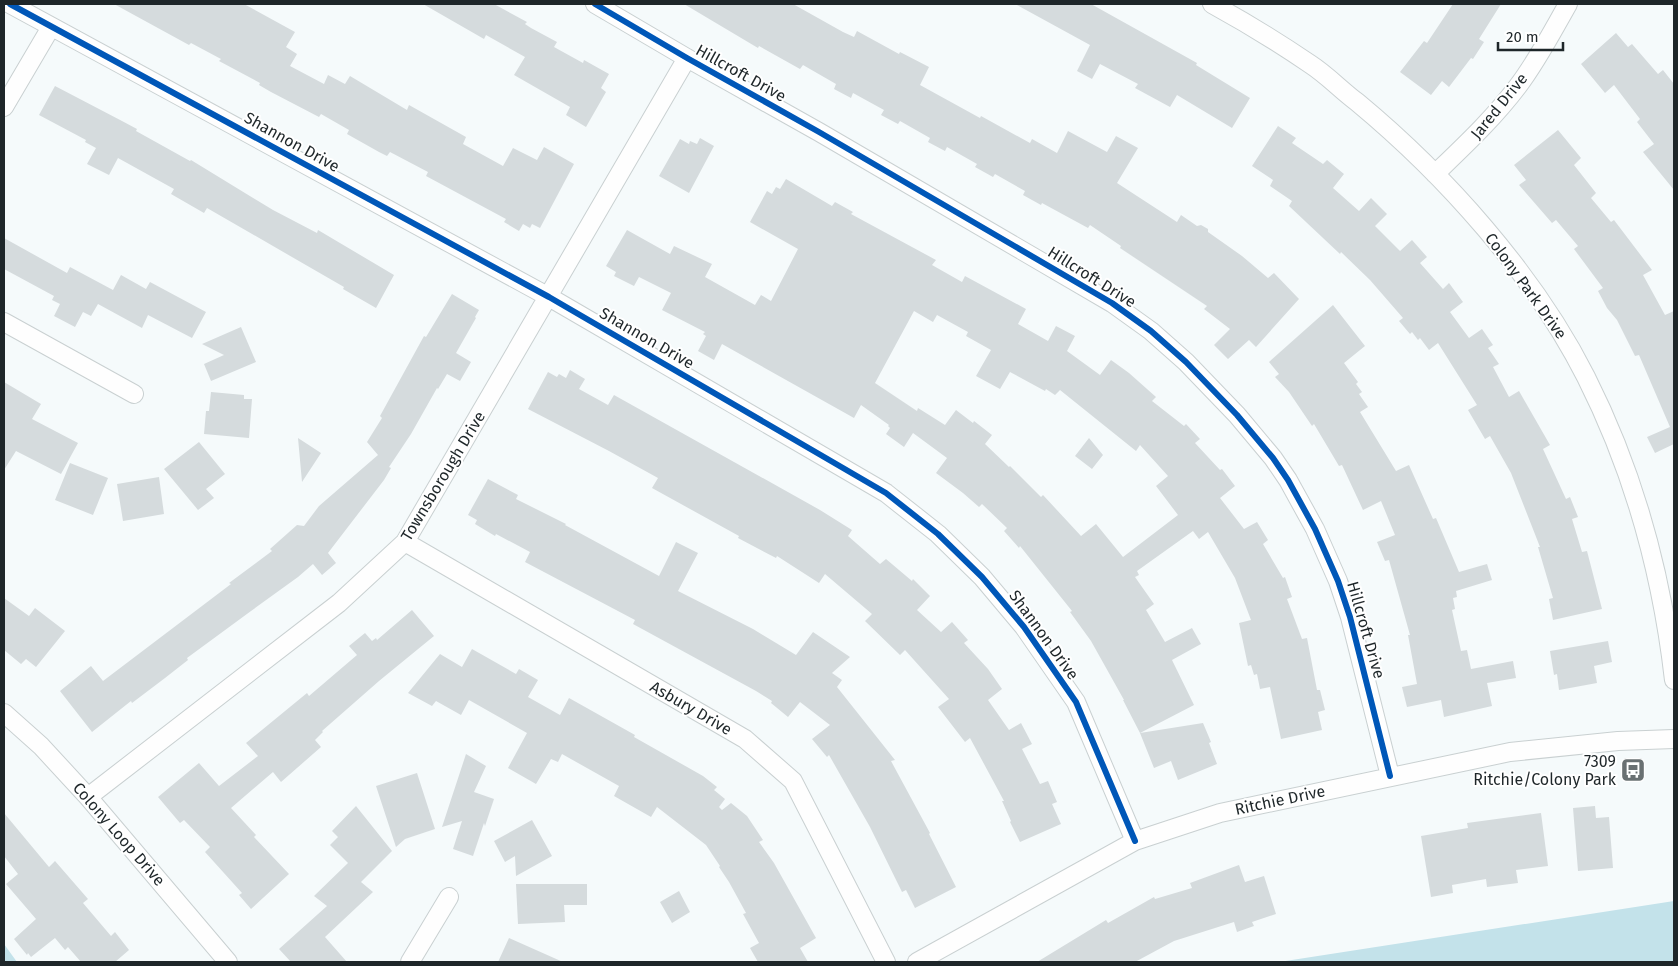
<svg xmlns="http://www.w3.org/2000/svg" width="1678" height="966" font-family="'Fira Sans',sans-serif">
<rect width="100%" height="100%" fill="#f5fafb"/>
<!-- green -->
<path fill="#c3e2ea" d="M1674 901V962H1279Z
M4 944 17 962H4Z"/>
<!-- building -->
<path fill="#d5dbdd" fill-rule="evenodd" d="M114 4H244L295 32 286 47 297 54 290 66 324 84 328 75 345 84 350 76 407 110 409 105 466 137 463 144 503 166 513 148 537 160 544 147 574 164 540 228 532 224 530 228 523 224 519 231 504 222 506 219 426 176 428 172 390 152 387 156 379 152 347 134 349 130 321 114 319 117 271 92 259 85 260 83 219 61 221 59 191 43 189 45Z
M423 4H494L527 22 525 24 531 28 557 42 554 47 583 63 584 60 609 74 601 88 606 92 586 127 566 115 570 107 514 75 525 57 486 35 484 39Z
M684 4H793L843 32 854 37 857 31 899 54 900 52 929 67 920 85 980 118 981 116 1030 143 1032 139 1057 153 1068 131 1107 152 1116 136 1138 148 1117 183 1177 222 1181 215 1197 226 1201 225 1208 229V232L1242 256 1268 278 1274 273 1299 299 1256 347 1249 340 1228 359 1214 345 1230 329 1204 309 1207 306 1120 248 1121 246 1090 225 1088 228 1042 203 1041 205 1023 195 1025 191 995 174 993 177 975 167 977 164 947 147 945 151 928 142 930 138 900 121 898 124 881 115 884 110 853 93 851 98 834 89 836 84 803 65 800 69 759 46 758 48Z
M1015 4H1091L1197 63 1196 65 1250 98 1232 128 1177 95 1170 107 1135 88 1138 84 1100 64 1092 79 1077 71 1090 45Z
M1453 4H1501L1479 39 1484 42 1473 59 1471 58 1449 87 1442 81 1431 95 1400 72 1424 41 1427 43Z
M1616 33 1628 47 1632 44 1658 74 1663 70 1674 84V190L1643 152 1654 144 1637 122 1640 119 1614 85 1605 93 1581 64Z
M55 86 122 121 137 129 136 131 190 161 191 160 273 210 317 233 318 230 394 275 376 308 343 289 344 287 207 208 204 213 171 194 174 189 118 158 109 175 87 164 96 148 85 142 86 140 39 115Z
M1278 126 1296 138 1292 143 1323 164 1327 160 1344 174 1333 188 1359 211 1371 198 1387 214 1375 226 1400 251 1412 240 1427 257 1420 263 1443 289 1449 283 1463 302 1450 312 1469 338 1482 329 1493 345 1488 348 1499 364 1493 367 1509 397 1519 391 1550 445 1543 449 1566 499 1570 497 1578 517 1572 519 1582 552 1587 551 1602 609 1553 620 1549 599 1553 598 1538 547H1540L1511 473 1490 436 1485 439 1468 410 1477 405 1438 343 1429 350 1420 338 1418 340 1412 332 1410 334 1399 321 1403 318 1370 280 1341 252 1340 254 1289 206 1292 201 1270 186 1273 180 1252 166Z
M1558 130 1581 158 1574 165 1596 193 1591 198 1611 222 1614 220 1652 270 1643 275 1665 315 1674 311V444L1655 453 1647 437 1670 427 1639 355 1635 356 1617 320 1607 308 1598 291 1603 288 1574 249 1578 246 1556 220 1552 223 1519 185 1526 180 1514 165Z
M700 138 714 146 689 193 659 176 680 139 689 144 690 141 697 144Z
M786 179 832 206 835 202 853 212 851 214 936 260 932 265 962 282 965 276 1026 309 1018 324 1048 341 1056 326 1075 336 1067 351 1100 375 1111 360 1129 373 1156 397 1152 401 1184 426 1186 424 1200 439 1195 443 1220 470 1222 469 1235 486 1220 498 1244 529 1257 522 1268 540 1263 544 1283 578 1285 577 1292 597 1287 599 1302 639 1307 638 1317 690H1320L1325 710 1318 712 1322 730 1281 739 1270 687 1260 689 1257 674 1254 675 1251 665 1248 666 1239 623 1251 620 1235 578 1208 532 1199 539 1193 531 1137 571 1139 575 1135 577 1154 604 1146 610 1165 642 1192 628 1201 644 1172 660 1194 705 1140 733 1123 700H1124L1091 641 1070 612 1072 611 1020 546 1019 548 1004 531 1007 528 982 504 979 507 963 493 936 473 947 458 913 433 904 447 886 434 890 428 888 426 889 425 861 405 854 418 722 344 714 360 698 351 706 336 703 334 705 332 662 310 671 293 639 277 634 286 614 276 616 272 606 266 627 230 670 254 674 246 712 264 705 277 755 305 761 295 771 301 798 249 750 222 767 191 772 194 776 187 780 189ZM914 311 933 322 937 315 968 332 966 336 991 350 976 376 1000 389 1010 372 1045 391 1046 389 1055 395 1060 390 1136 451 1140 445 1168 476 1156 486 1178 515 1123 557 1096 524 1081 536 1043 495 1041 497 1010 466 1009 467 985 444 992 435 974 421 973 423 956 410 945 425 918 408 917 411 875 383Z
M4 238 67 273 70 267 113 290 121 275 146 289 150 282 206 312 192 338 148 315 142 328 98 304 91 316 83 312 75 327 54 316 60 304 52 300 54 296 4 269Z
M452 294 479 310 475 317 476 318 456 353 471 362 460 381 447 374 438 389 437 388 411 434 389 467 391 468 384 480 328 553 336 563 322 575 313 564 298 577 251 611 187 658 188 660 165 678 132 703 131 701 92 732 60 691 91 666 103 681 231 584 229 583 272 551 270 549 297 525 304 526 319 506 378 455 367 442 382 418 380 416 424 336 426 337Z
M1333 305 1365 346 1344 363 1358 382 1356 384 1362 392 1359 394 1368 407 1360 412 1396 471 1409 465 1433 519 1436 518 1459 572 1487 564 1492 580 1456 591 1457 597 1453 598 1455 609 1452 610 1461 651 1467 650 1471 669 1513 661 1516 678 1487 683 1492 706 1444 717 1441 700 1407 707 1402 687 1417 684 1408 635H1410L1389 560 1385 561 1377 542 1395 535 1381 501 1363 510 1342 465 1339 466 1314 424 1312 426 1289 392 1275 377 1279 374 1269 362Z
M241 327 256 362 211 381 204 364 224 355 202 344Z
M570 370 585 379 579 389 608 405 614 395 820 510 852 530 848 536 880 564 886 559 912 581 913 579 930 596 917 610 941 632 952 622 968 640 964 643 988 669 1002 689 988 700 1009 730 1021 723 1032 744 1022 749 1040 784 1048 781 1057 802 1052 804 1061 824 1020 842 1010 822 1011 821 1002 801H1004L970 738 965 742 938 707 949 699 905 650 900 655 865 621 872 614 825 574 819 583 777 556 776 558 738 538 739 536 652 488 658 478 609 451 528 409 548 372 557 377 559 374 566 378Z
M4 382 41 404 32 419 78 443 61 474 16 451 4 470Z
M211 392 244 395V399H252L249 438 204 434 206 411H209Z
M298 438 321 453 302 482Z
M1089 438 1103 455 1092 469 1075 456Z
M199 442 225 474 206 489 214 498 198 510 164 469Z
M70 463 108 478 93 515 55 500Z
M159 477 164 514 123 521 117 484Z
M488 479 518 495 516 499 566 524 565 525 659 576 676 542 698 553 678 591 753 629 796 655 813 632 850 657 832 673 842 680 837 687 895 760 891 761 930 833 929 834 956 887 915 908 906 890 902 892 870 827 829 755 827 757 812 739 830 725 800 702 788 717 771 703 772 701 756 691 633 624 635 620 525 562 530 552 496 534 495 536 475 524 477 520 468 515Z
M4 598 29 616 35 608 65 631 36 667 26 659 21 664 4 650Z
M412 610 434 636 379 681 322 731 323 732 315 740 321 747 281 782 273 772 231 808 256 835 254 837 289 874 251 909 239 895 242 893 205 852 210 847 184 820 180 823 158 797 199 763 219 786 258 756 246 743 307 693 309 696 357 655 349 646 365 633 372 641 376 638 377 640Z
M1608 641 1612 662 1594 666 1597 683 1559 690 1557 674 1554 675 1550 651Z
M472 649 516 674 519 669 538 680 528 697 560 715 569 698 635 735 634 737 703 776 717 787 714 790 725 799 719 807 722 810 731 803 747 816 763 840 759 842 774 863 816 938 800 948 808 962H758L750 948 759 943 743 914 746 913 729 882 719 867 720 866 706 845 657 807 651 817 614 796 619 786 562 754 558 762 551 759 536 784 508 768 527 733 469 700 461 715 436 701 432 706 408 693 440 654 462 667Z
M1203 723 1211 742 1209 743 1217 764 1178 780 1171 761 1154 768 1140 733Z
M466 754 486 766 474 792 494 799 485 826 484 823 473 856 453 849 462 821 442 827Z
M417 773 435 829 405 839 396 847 376 786Z
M356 806 392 851 361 882 373 892 325 937 347 962H291L279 949 327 906 314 896 348 863 330 845 338 837 332 831Z
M1595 806 1596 818 1609 817 1613 868 1578 871 1573 808Z
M4 813 49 867 55 861 88 899 83 903 111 936 115 932 129 950 115 962H81L68 947 65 950 55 938 31 957 28 953 27 955 14 939 36 919 6 884 18 874 4 856Z
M1541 813 1548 866 1516 870 1518 883 1487 887 1486 879 1452 885 1453 893 1431 897 1421 836 1468 828 1467 823Z
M532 820 552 856 516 876 515 856 505 862 494 841Z
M1239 865 1245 882 1264 876 1276 914 1252 922 1254 926 1237 932 1234 922 1174 941 1135 962H1037L1106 920 1108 923 1154 897 1155 899 1192 888 1190 883Z
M516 884H587V905H564L565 922 518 924Z
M679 891 690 912 672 923 660 902Z
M509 938 563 962H498Z"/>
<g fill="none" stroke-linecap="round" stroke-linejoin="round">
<defs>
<path id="minor" d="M10 4 549 297 886 493 938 534 982 577 1024 627 1076 702 1135 841
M595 4 687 58 819 132 1112 303 1151 331 1186 362 1237 415 1273 458 1288 480 1315 529 1338 581 1350 617 1390 776
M1212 4C1245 22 1279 43 1310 64 1327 75 1341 90 1357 102 1445 175 1534 274 1586 377 1634 472 1662 575 1674 680
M4 107 51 27
M1435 174C1464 146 1493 119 1518 86 1537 61 1552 32 1568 4
M4 322 134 394
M405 542 745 739 793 781 886 962
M4 713 41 746 88 797 228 962
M88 797 339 603 405 542 687 58
M410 962 449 897
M917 962 1135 841 1220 813 1510 752 1618 741 1674 739"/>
</defs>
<!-- minor casing -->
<use href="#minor" stroke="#c9d0d1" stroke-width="20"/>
<!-- minor -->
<use href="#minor" stroke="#fefefe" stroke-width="18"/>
<defs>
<path id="cycleway" d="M10 4 549 297 886 493 938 534 982 577 1024 627 1076 702 1135 841
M595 4 687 58 819 132 1112 303 1151 331 1186 362 1237 415 1273 458 1288 480 1315 529 1338 581 1350 617 1390 776"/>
</defs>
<!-- cycleway casing -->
<use href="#cycleway" stroke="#fff" stroke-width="9"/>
<!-- cycleway -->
<use href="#cycleway" stroke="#0057b8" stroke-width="6"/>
</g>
<!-- icons -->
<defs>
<symbol id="bus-square" viewBox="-11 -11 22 22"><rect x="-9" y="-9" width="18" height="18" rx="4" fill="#697072" stroke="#fff"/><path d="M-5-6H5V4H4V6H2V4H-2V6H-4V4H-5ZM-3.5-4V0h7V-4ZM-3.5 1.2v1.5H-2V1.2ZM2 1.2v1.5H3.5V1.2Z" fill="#fff"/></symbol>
</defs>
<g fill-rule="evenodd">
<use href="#bus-square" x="1619" y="756" width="28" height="28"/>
</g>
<g text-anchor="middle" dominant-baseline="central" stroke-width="4" stroke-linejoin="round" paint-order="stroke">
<!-- street labels -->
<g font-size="16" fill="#1e2629" stroke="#fff">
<text transform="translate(741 73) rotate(29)">Hillcroft Drive</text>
<text transform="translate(1499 106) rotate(-51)">Jared Drive</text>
<text transform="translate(292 142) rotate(29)">Shannon Drive</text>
<text transform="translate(1092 277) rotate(32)">Hillcroft Drive</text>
<text transform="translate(1526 286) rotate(54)">Colony Park Drive</text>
<text transform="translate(647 338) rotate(30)">Shannon Drive</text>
<text transform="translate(443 476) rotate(-59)">Townsborough Drive</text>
<text transform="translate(1366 630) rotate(74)">Hillcroft Drive</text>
<text transform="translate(1044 635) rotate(54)">Shannon Drive</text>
<text transform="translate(691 708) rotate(30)">Asbury Drive</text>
<text transform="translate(1280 800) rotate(-12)">Ritchie Drive</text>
<text transform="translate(119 834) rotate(49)">Colony Loop Drive</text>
</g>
<!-- poi labels -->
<g font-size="16" fill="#1e2629" stroke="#fff" text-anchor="end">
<text x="1616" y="761">7309<tspan x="1616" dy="18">Ritchie/Colony Park</tspan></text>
</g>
</g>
<!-- border -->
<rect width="1678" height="966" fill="none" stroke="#1e2629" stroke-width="10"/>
<!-- scale -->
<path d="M1498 42v8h65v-8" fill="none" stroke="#1e2629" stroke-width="2.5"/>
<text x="1506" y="42" font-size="15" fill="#1e2629" stroke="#ffffff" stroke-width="4" paint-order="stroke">20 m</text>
</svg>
